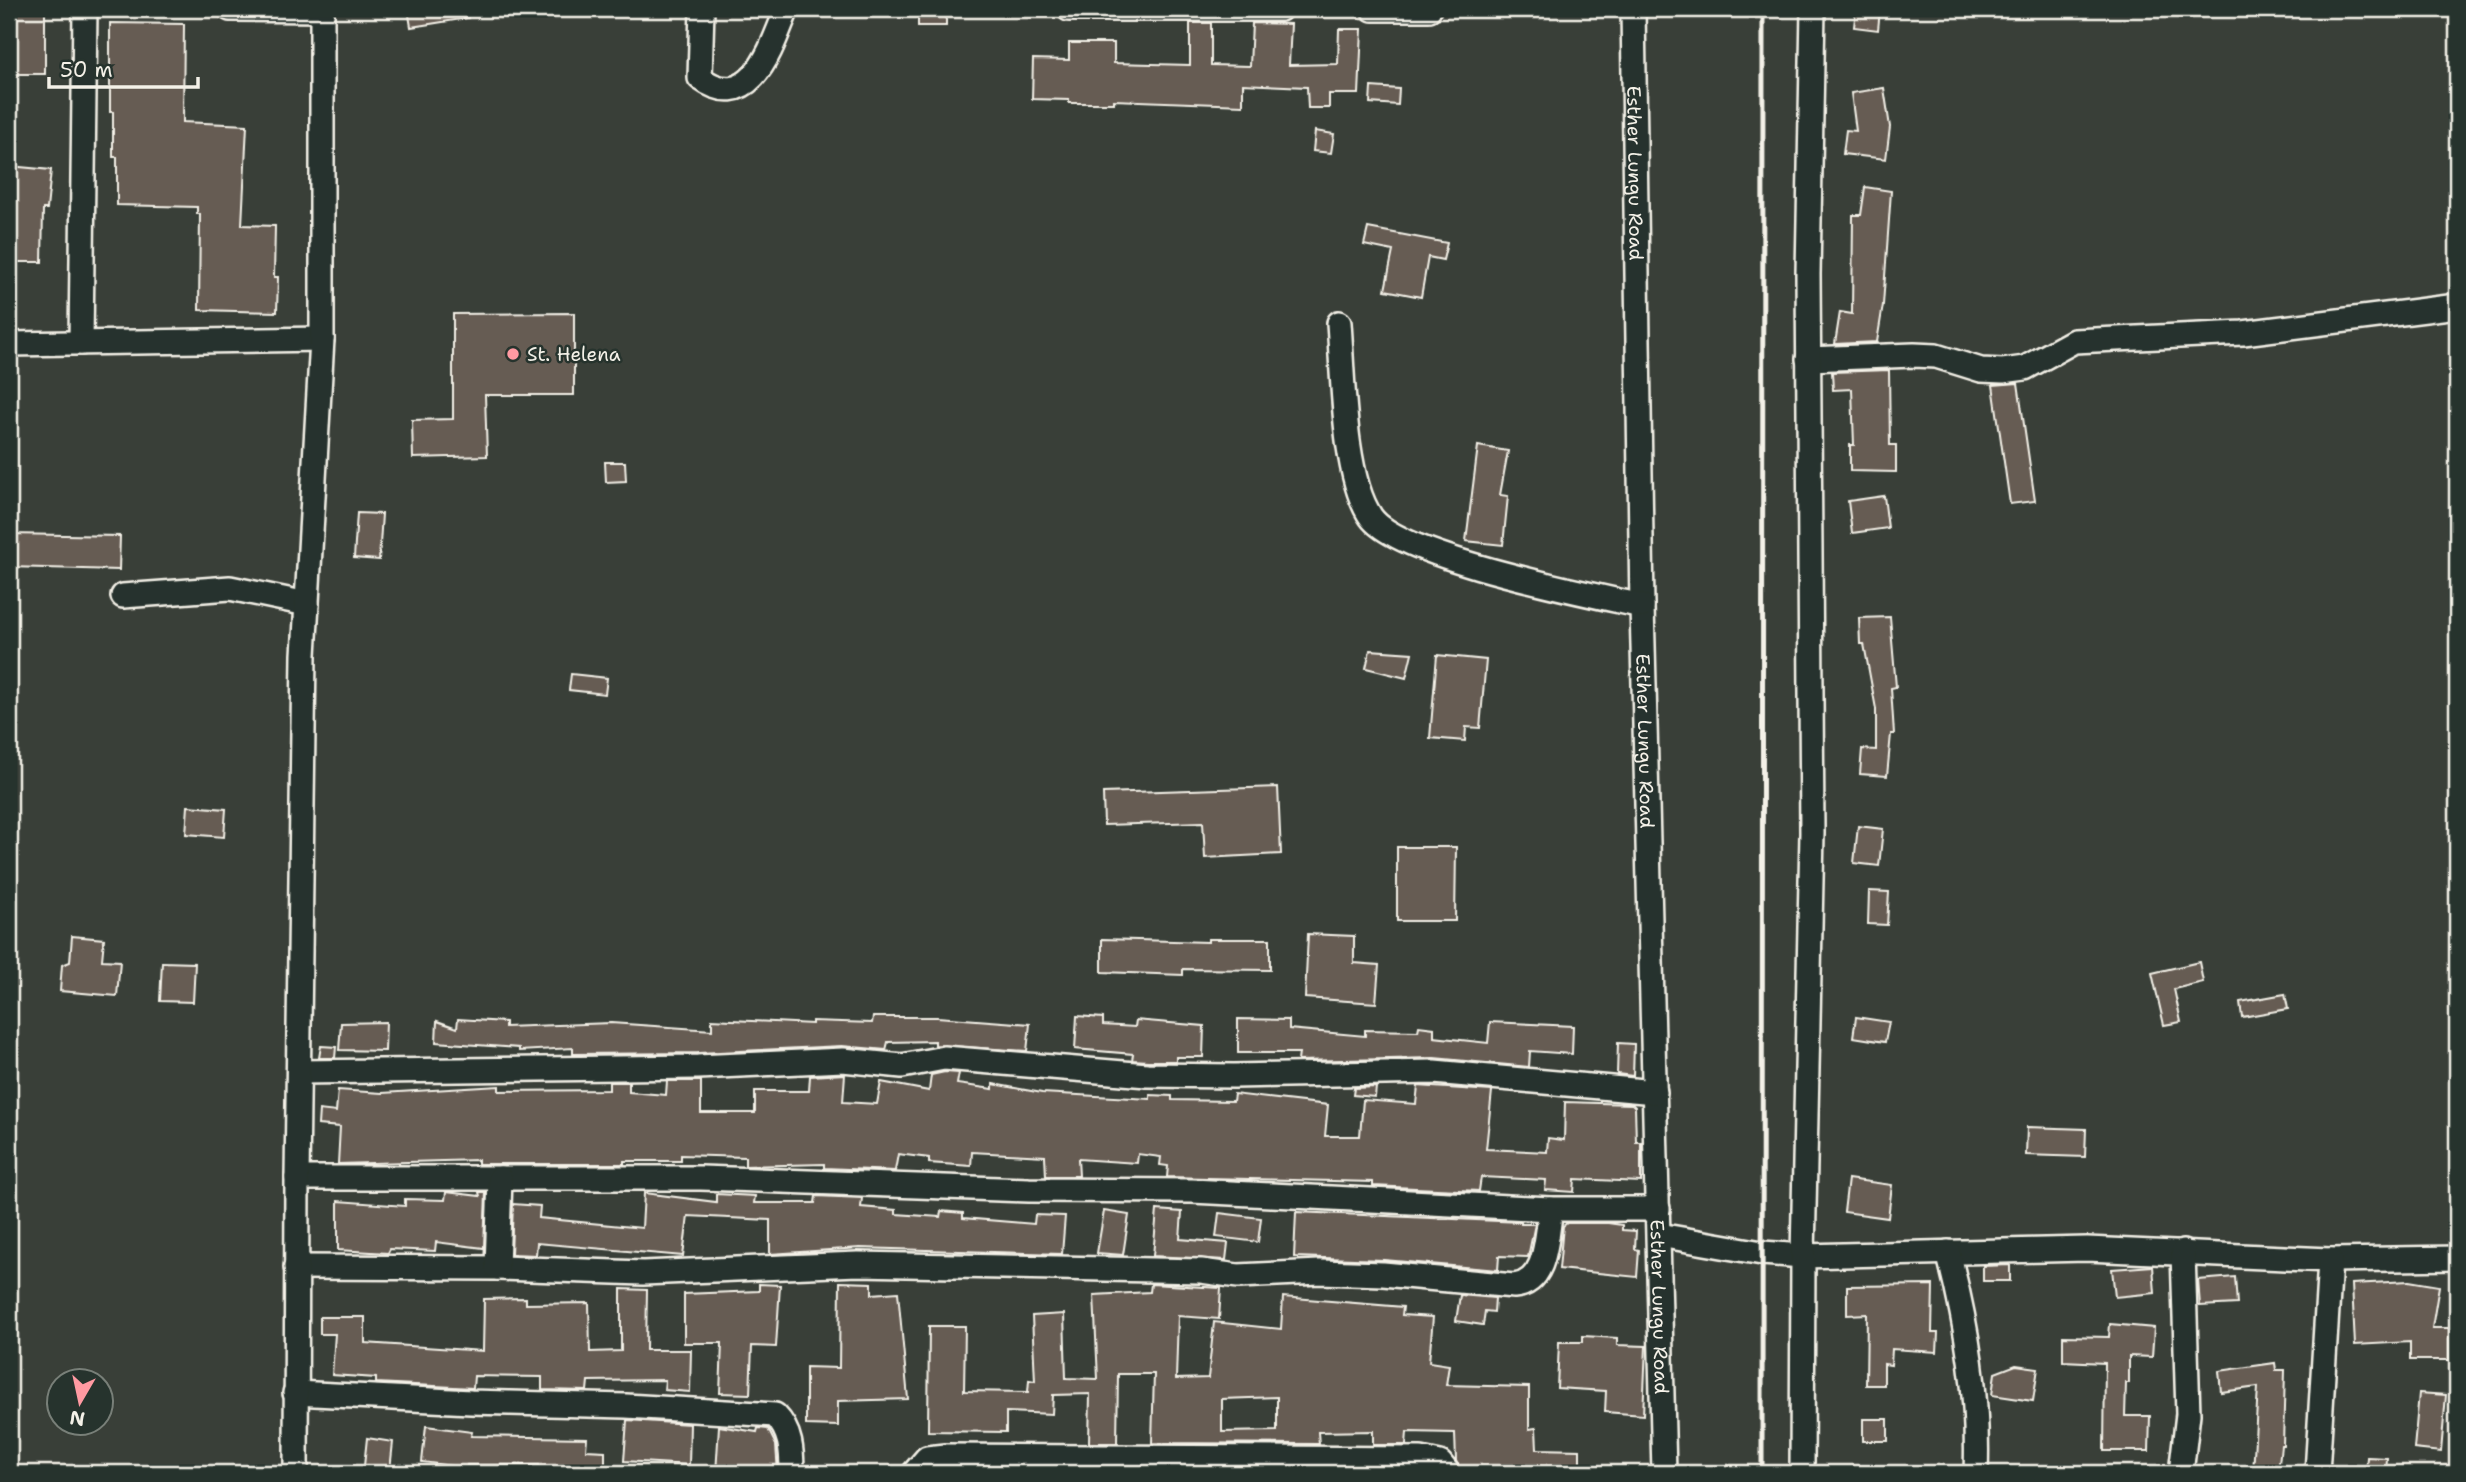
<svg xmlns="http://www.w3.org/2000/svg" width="2466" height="1482" font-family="'Shantell Sans',sans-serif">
<rect width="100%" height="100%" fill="#393f38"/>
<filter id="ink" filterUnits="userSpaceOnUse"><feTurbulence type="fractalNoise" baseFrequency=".0143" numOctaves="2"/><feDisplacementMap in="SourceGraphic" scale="14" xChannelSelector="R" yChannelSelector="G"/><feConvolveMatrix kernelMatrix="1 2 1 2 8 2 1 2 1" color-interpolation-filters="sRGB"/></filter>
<g filter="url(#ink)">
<!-- building -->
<path fill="#665b53" stroke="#f4f1e8" stroke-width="2" fill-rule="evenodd" d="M9 9H45V74H9Z
M408 9H467L468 18 411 27Z
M918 9H946V26H918Z
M1856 9H1880L1878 30 1854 27Z
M110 23 184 24 183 122 247 125 242 225 275 226 274 277H278L277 312 199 310 200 214H197V207L117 205V157H113V112H110Z
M1190 23H1211V65L1250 66 1252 23 1291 24 1289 65 1338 64 1339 29H1362L1359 94H1329V108H1308L1307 87 1243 84V105L1114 100V103H1069V100L1032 99 1033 59 1069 60V43H1114V63L1190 65Z
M1371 87 1399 89 1398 105 1370 103Z
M1884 88 1890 127 1886 159 1843 154 1846 130 1856 131 1851 93Z
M1315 131 1334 134 1331 153 1313 151Z
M9 166 51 170 47 209H43L42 262H9Z
M1865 187 1891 191 1883 305 1877 342 1835 344 1840 312 1852 314 1853 215H1861Z
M1368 228 1447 243 1443 260 1428 257 1421 297 1385 290 1393 251 1364 245Z
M574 313V395H485L487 456 413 458 412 420 453 419V314Z
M1889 370 1890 445H1896V472L1850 471V445H1854L1852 389 1833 390 1832 372Z
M2018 383 2035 501 2010 504 1993 385Z
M1478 446 1508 451 1500 495 1508 496 1503 545 1466 541Z
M605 462H625L626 481 606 482Z
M1884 496 1888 528 1852 533 1848 501Z
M357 513 382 514 379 560 354 558Z
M9 534 120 536 119 570 9 567Z
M1890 617 1896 687 1891 688 1894 734H1891L1887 776 1860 774 1862 749 1876 750V709L1864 644H1860L1859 618Z
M1370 650 1412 653 1406 678 1366 668Z
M1437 655 1486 660 1480 728 1466 727 1465 741 1430 738Z
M571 674 607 678 605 694 569 690Z
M1278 787 1281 854 1205 858 1203 822 1104 825 1103 793Z
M188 806 226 809 224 837 186 834Z
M1858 826 1883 829 1879 866 1854 863Z
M1397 847H1456L1455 921H1397Z
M1869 891 1889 892 1887 925 1868 924Z
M1308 934 1354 936V963L1379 965 1376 1003 1305 998Z
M72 936 104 939 102 960 120 961 117 996 60 991 62 965 70 962Z
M1102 939 1208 942V939H1270V970L1183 969V975L1102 972Z
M162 962 195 963 193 1002 160 1001Z
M2199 962 2203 982 2174 989 2181 1022 2164 1025 2152 973Z
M2285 994 2288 1009 2242 1017 2240 1002Z
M1077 1016 1103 1018V1025L1135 1027 1136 1020 1204 1026 1203 1057H1176V1061H1148L1132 1060 1133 1054 1075 1049Z
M873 1017H937L1030 1024 1027 1051 935 1045V1041L888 1042 886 1050 842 1046 698 1053 573 1054V1048L519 1051V1048L436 1042 437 1021 457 1028 458 1019 505 1022V1027L611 1023 712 1030V1019L812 1024V1021L872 1023Z
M1856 1017 1889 1022 1885 1042 1853 1037Z
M1238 1019 1289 1020V1029L1365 1036V1030L1418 1031 1419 1026 1434 1028V1037L1488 1043 1490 1022 1573 1026 1572 1054 1530 1051 1529 1067 1434 1058 1298 1061 1299 1053H1238Z
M386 1022 385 1051 339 1050 341 1023Z
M1618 1043 1634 1044 1633 1076 1617 1074Z
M321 1046 336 1047 335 1058H319Z
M945 1072 959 1073 957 1084 993 1089V1084L1042 1093 1150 1099V1095L1172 1096V1100L1233 1101 1234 1094 1328 1105 1325 1136H1360L1363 1100 1416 1104 1418 1086 1492 1091 1486 1149 1547 1152 1548 1138 1564 1140 1565 1102 1632 1104 1635 1107 1636 1142H1641V1182L1575 1179 1574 1192 1545 1190 1546 1180 1481 1177 1479 1191 1373 1186V1182L1167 1177 1168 1166 1160 1165 1161 1157 1138 1154 1137 1163 1078 1159 1079 1176H1046L1045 1156 972 1152 971 1166 929 1163V1158L898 1154 895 1171 824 1168V1164L745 1166V1157L681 1155V1161H624V1164H478V1160L338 1164 340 1127 318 1125 319 1110 336 1112 338 1090 382 1093 499 1086V1091L609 1090V1082H629V1092L666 1095 667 1081H701V1113H755V1091H809L810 1076 845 1074 843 1102 877 1104 881 1082 929 1091 931 1075Z
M1376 1087 1375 1097 1353 1095 1354 1088Z
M2027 1127 2086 1129 2085 1157 2026 1155Z
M1848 1179 1892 1185 1888 1218 1844 1212Z
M446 1192 480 1196 479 1192H486L484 1248 436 1242 435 1251 390 1249 388 1253 338 1250V1201L405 1206V1199L445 1200Z
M644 1193 716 1202V1194L755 1196 754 1203H815L816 1196 862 1198 861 1207 896 1210V1214L940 1217 941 1211 963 1213V1218L1034 1224 1035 1215 1065 1216 1062 1254 860 1248 770 1254V1220L688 1216 683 1256 537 1243 536 1255 511 1254 513 1204 540 1206 539 1218 642 1228Z
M1157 1210 1182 1212 1180 1239 1228 1243 1226 1260 1153 1256Z
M1104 1211 1129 1215 1123 1255 1097 1253Z
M1296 1212 1521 1222V1224H1535L1528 1257 1499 1256 1498 1270 1384 1260 1294 1257Z
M1219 1213 1261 1218 1258 1242 1216 1237Z
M1567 1223H1608L1622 1225V1230L1636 1231 1635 1249 1639 1250 1637 1277 1559 1269 1563 1226Z
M2010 1265V1281H1983V1266Z
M2153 1266 2155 1293 2115 1297 2112 1269Z
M2235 1277 2237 1304 2200 1306 2198 1280Z
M2409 1281 2439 1286 2432 1328H2449V1360H2410V1342L2355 1345 2352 1284Z
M840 1282 872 1283V1294L898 1292 908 1399 838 1401V1426L806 1425V1367L839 1368Z
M759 1284 780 1285 776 1347 752 1346 750 1394 720 1393 722 1343H684V1294L759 1291Z
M1151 1284 1221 1288 1219 1319 1178 1316 1176 1379 1208 1378 1214 1322 1281 1329 1283 1297 1403 1307 1402 1315 1433 1317 1429 1362 1449 1365 1446 1385 1529 1387V1429L1536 1428 1537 1449 1580 1450V1473H1462L1456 1461 1455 1433 1407 1432 1406 1445H1373V1431L1318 1432 1319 1444 1152 1443 1154 1374H1118L1117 1443H1089L1090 1394 1053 1395 1052 1414 1006 1412V1432L928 1431 929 1326H965L964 1391 1028 1392 1029 1380 1035 1381 1032 1316 1064 1314 1066 1378 1098 1379 1094 1295 1150 1292ZM1277 1397V1431L1222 1432V1399Z
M1933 1285 1932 1333H1938L1937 1352 1892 1349 1891 1365 1884 1364V1385H1866L1867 1314 1847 1315V1286Z
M621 1289 647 1290 646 1350H691L690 1392 664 1390 665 1380 588 1381 587 1391 542 1390V1377L474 1376 473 1388 376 1383V1378L332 1375 335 1334H320V1317H365V1343L483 1351 484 1299 526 1298V1304L589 1303 590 1352 621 1351Z
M1460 1295 1495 1298 1494 1312 1485 1311 1483 1325 1456 1321Z
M2110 1324 2154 1328 2152 1357 2129 1356V1383H2126L2125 1416H2150L2149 1451H2104L2105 1363 2063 1361V1336L2109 1337Z
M1583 1336 1617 1338V1345L1646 1346 1643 1415 1605 1412 1606 1391 1557 1388 1559 1342H1583Z
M2275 1363 2276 1370H2285L2283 1445H2281L2278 1473H2253L2258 1387 2221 1392 2219 1371Z
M2016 1365 2038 1368 2033 1401 1992 1395 1995 1373Z
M2419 1393 2446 1395 2441 1452 2414 1449Z
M1863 1419H1888V1441H1863Z
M627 1420 690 1424 689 1465 624 1461Z
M426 1426 472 1432 471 1436 587 1438 586 1450 605 1451V1469L539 1470V1465H467V1468L422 1462Z
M719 1426 757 1432 758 1428 768 1429 776 1445 778 1473H716Z
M367 1438 393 1442 390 1470 364 1466Z
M2367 1457 2387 1458 2386 1473H2366Z
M1151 1471 1317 1472 1151 1473Z"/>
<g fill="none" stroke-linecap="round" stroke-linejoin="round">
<defs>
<g id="minor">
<path d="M230 9 322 10"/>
<path d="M702 9 700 78C752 116 772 45 787 9"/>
<path d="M1069 9H1280"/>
<path d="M1373 9H1429"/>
<path id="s1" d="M1633 9 1642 606 1664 1473"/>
<path d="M1339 323C1343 373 1343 477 1371 517 1399 557 1589 594 1642 606"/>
<path d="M81 343 85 9"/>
<path d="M9 344 322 339"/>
<path d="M1808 359 1914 355 1936 356 1981 370 2003 371 2025 368 2074 341 2243 333 2457 306"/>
<path d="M123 596 230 588 307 604"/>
<path d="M300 1072 698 1067 843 1060 902 1066 944 1058 1147 1075 1234 1076 1434 1072 1655 1092"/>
<path d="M297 1178H701L1029 1190 1192 1191 1551 1209H1658"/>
<path d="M1659 1235 1762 1253 1803 1256 2087 1249 2330 1260 2457 1258"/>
<path d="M1948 1252C1967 1325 1979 1397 1976 1473"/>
<path d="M296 1267 497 1268 643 1273 858 1264 1201 1271 1238 1276 1320 1272 1383 1274 1514 1286C1548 1283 1546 1236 1551 1209"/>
<path d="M497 1268 500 1178"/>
<path d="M295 1393 471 1402 626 1406 775 1415C791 1431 792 1451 792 1473"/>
<path d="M296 1473 297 1178 304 655 322 339V9"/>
<path d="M914 1473 927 1458 945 1456 1421 1459 1440 1463 1448 1473"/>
<path d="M1802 1473 1803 1256 1812 833 1808 274 1813 9"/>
<path d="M2181 1473 2188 1414 2183 1252"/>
<path d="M2317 1473 2330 1260"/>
</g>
</defs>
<!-- minor casing -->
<use href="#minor" stroke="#f4f1e8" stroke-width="28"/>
<!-- minor -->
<use href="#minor" stroke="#26332d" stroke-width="23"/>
<!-- rail -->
<path stroke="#f4f1e8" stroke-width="5" d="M1762 1473 1763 9"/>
</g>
</g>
<!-- markers -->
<circle fill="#ff9aa2" stroke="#26332d" stroke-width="2.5" cx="513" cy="354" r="7"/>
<g text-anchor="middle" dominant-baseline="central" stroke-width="5" stroke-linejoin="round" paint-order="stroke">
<!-- street labels -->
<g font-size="19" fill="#f4f1e8" stroke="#26332d">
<text stroke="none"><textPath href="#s1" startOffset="164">Esther Lungu Road</textPath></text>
<text stroke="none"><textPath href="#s1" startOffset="732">Esther Lungu Road</textPath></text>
<text stroke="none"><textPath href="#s1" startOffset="1298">Esther Lungu Road</textPath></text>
</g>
<!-- poi labels -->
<g font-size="19" fill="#f4f1e8" stroke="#26332d" text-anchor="start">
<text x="527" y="354">St. Helena</text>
</g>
</g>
<!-- margin -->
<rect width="2466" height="1482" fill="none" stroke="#26332d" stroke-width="35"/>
<rect x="18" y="18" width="2431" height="1447" fill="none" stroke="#f4f1e8" stroke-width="2.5" filter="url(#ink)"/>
<!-- north arrow -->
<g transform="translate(80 1402) rotate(189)"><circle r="33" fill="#26332d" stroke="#787f78" stroke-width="2"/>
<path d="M0-5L12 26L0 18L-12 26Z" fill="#ff9aa2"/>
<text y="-10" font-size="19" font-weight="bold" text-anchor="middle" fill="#f4f1e8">N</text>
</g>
<!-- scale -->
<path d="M49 77v10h149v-10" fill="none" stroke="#f4f1e8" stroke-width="3.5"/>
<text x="60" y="77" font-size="21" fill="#f4f1e8" stroke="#26332d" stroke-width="5" paint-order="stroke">50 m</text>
</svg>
